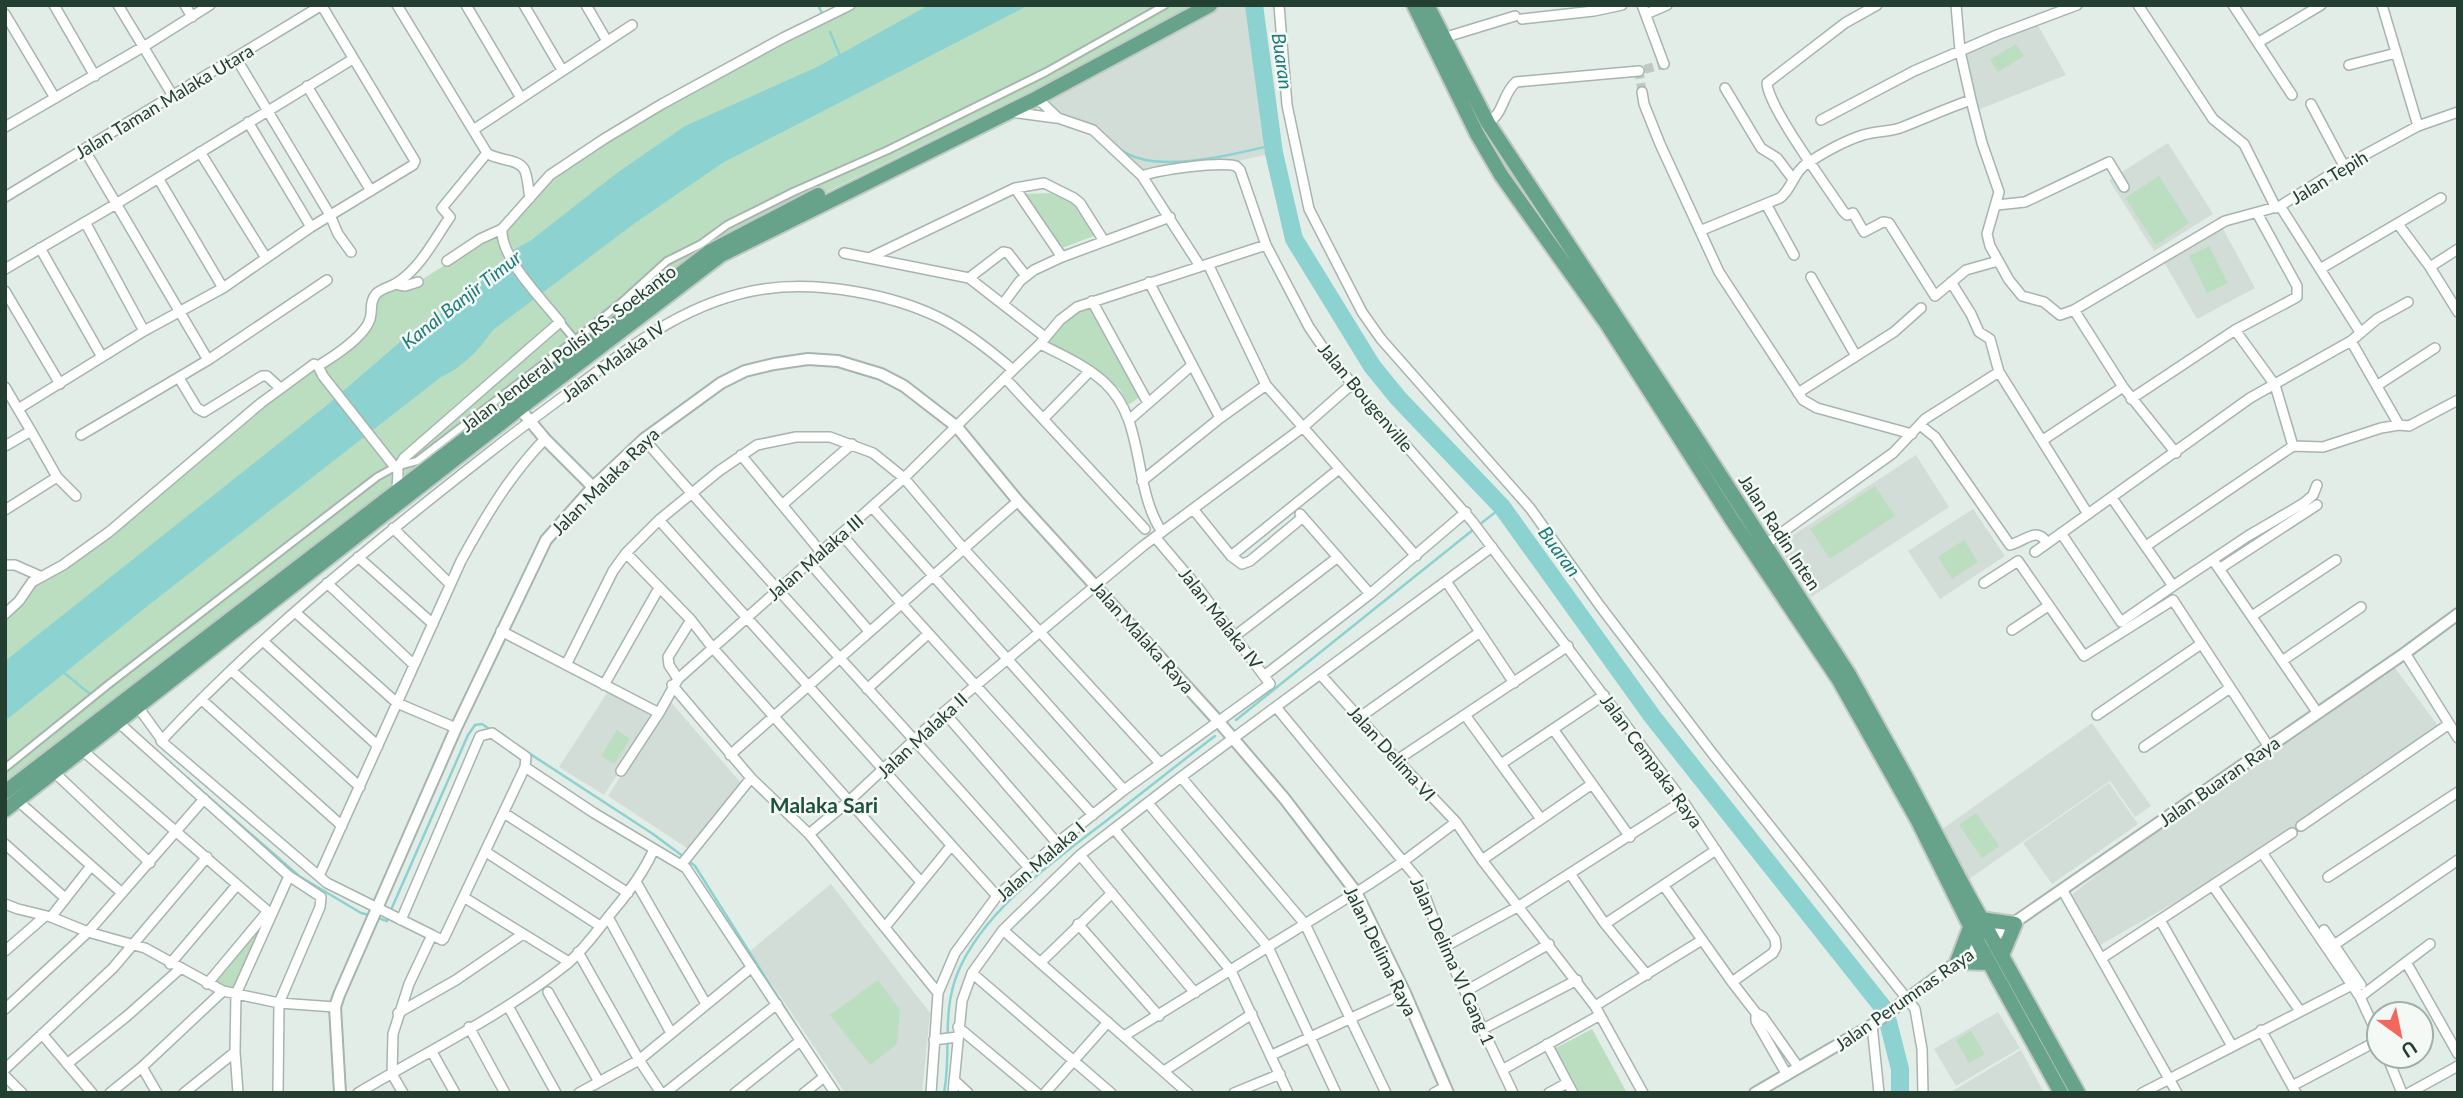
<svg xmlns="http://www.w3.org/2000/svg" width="2463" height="1098" font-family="Lato,sans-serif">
<rect width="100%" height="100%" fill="#e3ede7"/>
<!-- built -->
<path fill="#d1ddd6" d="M1210 5H1254L1274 153 1224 164 1144 175 1093 130 1058 118 1037 98Z
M2037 24 2066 75 1975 111 1966 52Z
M2168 143 2213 214 2154 251 2109 180Z
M2222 227 2255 288 2197 319 2164 262Z
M1916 455 1949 507 1811 597 1778 545Z
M1973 509 2005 556 1940 599 1908 551Z
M2395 668 2439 727 2255 857 2100 945 2070 896 2205 790Z
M609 690 654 718 604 795 559 767Z
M670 701 741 783 690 850 608 796Z
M2092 723 2151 806 2135 817 2110 781 1969 879 1941 830Z
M2109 783 2138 824 2052 884 2023 843Z
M831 884 930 1013 922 1093H845L750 951Z
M1998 1012 2020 1048 1956 1086 1934 1049Z
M2021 1050 2044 1093H1949Z"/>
<!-- green -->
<path fill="#bcdec0" d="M850 5H1194L1080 67 739 235 5 792V614L32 582 68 566 261 403 318 366 367 326 371 303 383 288 418 282 502 229 540 184 604 139Z
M2016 44 2024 56 1998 72 1990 60Z
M2159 176 2189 223 2156 245 2125 198Z
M1050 193 1073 203 1094 236 1062 248 1024 194Z
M2209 246 2228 283 2207 293 2189 256Z
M1089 306 1140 397 1128 405 1119 388 1047 341 1079 309Z
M1875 486 1895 516 1830 559 1810 529Z
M1964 540 1978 562 1952 579 1938 557Z
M617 730 630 739 614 764 601 756Z
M1976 813 1999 846 1982 858 1959 825Z
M265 920 236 989 212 982Z
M878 980 900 1010 897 1044 870 1065 830 1015Z
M1592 1029 1627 1093H1575L1552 1050Z
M1971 1031 1985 1054 1969 1063 1956 1040Z"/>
<!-- water -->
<path fill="#8bd2d1" d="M929 5H1029L724 162 635 223 493 330C478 351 464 366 441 377L150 604 5 721V661L327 405 400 342 466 296 515 249 530 241 617 173 685 126 817 67Z"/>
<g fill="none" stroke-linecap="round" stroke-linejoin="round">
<!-- stream -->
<path stroke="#8bd2d1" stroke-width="2.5" d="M818 5 823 15
M830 32 841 58
M1120 149C1154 176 1234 154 1273 145
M1479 525 1502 507
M63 672 90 694
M1236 720 1474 529
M138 735 299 876 361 913 369 915
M518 746 653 834 684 857
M689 861 695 866 807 1043
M391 910 468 735 475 725 482 724 491 730
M375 917 387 921 389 916
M944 1093C952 1051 941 1013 958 972 984 910 1054 861 1106 821 1142 793 1178 764 1215 736"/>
<!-- river -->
<path stroke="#8bd2d1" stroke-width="18" d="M1254 5 1274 153 1294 239 1372 366 1398 398 1502 507 1652 716 1885 1010 1900 1069V1093"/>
<!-- minor-tunnel -->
<path stroke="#bdcac3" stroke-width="9" stroke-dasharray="9 4.5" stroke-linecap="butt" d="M1642 92 1639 71 1664 64"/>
<defs>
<path id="pedestrian" d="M560 322 575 340
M5 768 109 684 377 477 395 467 417 461 575 340 623 301 667 261 701 244 727 225 793 192 888 150 1046 72 1165 5"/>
<path id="minor" d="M54 5 95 76
M118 5 173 96
M185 5 192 17
M397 5 487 153C497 161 517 158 524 169 528 176 528 189 530 198
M466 5 521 98
M524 5 562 70
M586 5 607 41
M1279 5 1287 105 1309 209 1362 312 1381 339 1530 508 1600 606 1712 753 1915 1009 1922 1049 1923 1093
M1642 5 1664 64
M1877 5 1845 23 1767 83C1768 107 1827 186 1843 211L1847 215 1853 213 1864 232 1883 222 1889 223 1935 296 1966 270 1998 261
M1956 5 1960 51 1971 100 1982 143 1999 192 1987 234 1990 246 2009 280 2022 296 2044 302 2060 315 2074 310 2123 387 2176 453
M2138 5 2213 119 2244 144 2276 208
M2233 5 2292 95
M2382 5 2418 126
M5 14 55 98
M1646 14 1667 5
M1522 19 1594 11 1622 5
M1443 38 1515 16
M2259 42 2321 5
M236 58 330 215 338 234 351 252
M2349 65 2396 53
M307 86 371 191
M1725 88 1761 148 1777 158 1793 179
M1642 92 1644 104 1660 144 1719 272 1803 400 1817 408 1912 434
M1037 98 1058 118 1093 130 1142 176 1200 266
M2311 104 2344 166
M1011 112 1056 118
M1821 120 1914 71 1997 35 2077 5
M248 122 311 227
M1488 123C1505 112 1502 94 1516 82L1639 71
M5 127 148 44 210 5
M473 130 632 25
M84 149 208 360
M200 152 266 258
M1142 176C1158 170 1220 161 1236 166L1240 170 1266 245 1309 327 1322 346 1352 384 1472 521 1683 801 1775 939 1776 947 1773 953 1732 982
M158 178 223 288
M1015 188 1062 257
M5 197 322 5
M1766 204 1794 255
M1997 205 2025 202 2109 162 2124 187
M2280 206 2360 332
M85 222 144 331
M2398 224 2430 267 2458 312
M1702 230 1780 198C1792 189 1793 173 1806 164 1823 153 1844 141 1863 135 1876 131 1888 132 1900 128 1924 119 1947 108 1971 100
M40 248 102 357
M844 253 969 278 1045 337
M869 258 1015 188 1044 183 1074 198 1080 203 1104 241
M447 261 480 239 502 229
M1208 264 1266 385 1416 556
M2430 267 2458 249
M5 269 116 204 353 59
M2320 269 2441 198
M1811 277 1856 356
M969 278 1003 252 1008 253 1026 276
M1149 282 1220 418
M1951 282 1971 314 1979 332 1990 339 1999 372 2088 514
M395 284 405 286 418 282
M5 291 60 384
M1092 301 1148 403
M1003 304 1020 281 1034 270 1062 257 1170 217
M2074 310 2225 221 2280 206 2344 166 2418 126 2458 112
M2235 330 2275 385 2293 446
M2351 341 2399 425
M1040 344 1060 320 1077 307 1266 245
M318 366C333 357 365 336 370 319 373 310 369 302 376 294 382 288 388 288 395 284 420 269 434 240 450 217L442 208 487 153
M179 378 197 408 204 412 262 376H267L280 388
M1005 378 1145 529
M2378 385 2435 348
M5 387 31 431
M1798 393 1894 332 1921 308
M2131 399 2235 330 2297 297V286L2257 213
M18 409 144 331 223 288 311 227 413 165 415 161 322 6
M1044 418 1090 371
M1129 420 1191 366
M1920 425 1935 437 2010 545C2025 541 2037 526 2047 543
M81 435 208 360 327 280
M644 439C770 584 902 724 1029 868
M2043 440 2123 387
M5 446 31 431 57 477 5 510
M2293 446 2323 447 2381 428 2399 425 2409 426 2458 400
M741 455 821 552
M397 469 404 458 560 322C542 299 500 258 502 229L550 175 604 139 662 104 783 38 850 5
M57 477 76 496
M1142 481 1220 418 1266 385
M2112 498 2173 586 2248 536 2304 503 2313 495 2317 485
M782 505 852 444
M872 507 1124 790
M1193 509 1231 556 1242 564 1250 561 1303 517
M1300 514 1370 594
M659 520 997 896
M393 528 450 584
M2061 533 2121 622 2173 586
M842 535 901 603 1093 815
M1766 544 1893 453 1925 419 1999 372
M2146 546 2293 446
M2035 552 2250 398 2351 341 2377 319 2408 302
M626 553 691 620 712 647 921 882
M1231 556 1339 469
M358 557 433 624
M2213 560 2317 712
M810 563 869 631
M5 565H15L40 576
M2219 569 2317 505
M1446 581 1514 683
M327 583 413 664
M1984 583 2018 561 2084 656 2173 600 2269 747
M295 612 397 703 456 728
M5 614 19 601 32 582 63 565 109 532 261 403 314 364 318 366 323 376 398 471 397 491
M2252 616 2336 560
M2012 630 2048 606
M501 631 659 713
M1235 636 1338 557
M263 641 378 746
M2405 653 2458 738
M2282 661 2361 607
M566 665 613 571 626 553 659 520 719 471 757 445 796 437H830L873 453 904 478 963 548 1160 763
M232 671 360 787
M1320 674 1397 760 1456 822 1482 860 1595 1006 1643 1093
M1265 675 1370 594 1466 512
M678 679 669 665 668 657 691 620
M604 685 659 588
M672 685 751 778 809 834 938 993
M867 689 928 634
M202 700 342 826
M138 707 162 740
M1276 707 1420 882 1444 947 1513 1093
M944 712 1057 843
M1465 715 1541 819
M2097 715 2201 644
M1360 717 1480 632
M118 722 289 876 321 897 320 907 279 1003 278 1093
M1553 729 1630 837
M2144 747 2230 688
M82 750 271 914
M730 755 1018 501
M1397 760 1568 646
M1501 764 1604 695
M525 767 594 813 686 868 835 1093
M621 771 659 713 678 679 904 478 1013 370
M54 772 150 863
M1181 777 1305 924 1386 1093
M18 801 122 893
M1148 803 1268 947 1336 1093
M504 813 628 893
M2301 826 2449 724
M1115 830 1231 971 1288 1093
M809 834 849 801 944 712 1143 546 1302 428 1352 384
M5 844 65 898
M486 852 600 926
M2263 854 2360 997 2379 1038
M1080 855 1195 993
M1482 860 1592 784
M681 865 751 778
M1571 875 1605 924 1647 975
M319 876 461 561C485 517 510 475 545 439
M2328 877 2458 792
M636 882 706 1004
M1664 886 1732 982 1756 1013 1763 1017 1799 1068
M2213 886 2300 1011
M2063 891 2177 1093
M465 898 569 962
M5 904 18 909 51 917 88 932 145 948 223 991 279 1003 335 1007
M51 917 91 866
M608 917 671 1033
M401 920 480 736 492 733 526 757 525 767 444 938 442 940 432 935 409 984 393 1034 392 1074 403 1093
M2160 920 2232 1046
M1078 924 1159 1016
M1605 924 1716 850
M885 927 951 846
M1003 930 1188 1093
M2324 930 2361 985
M432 935 327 883 161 741C261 634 375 542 490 452 519 429 549 407 579 385 636 342 691 300 764 289 819 281 891 294 940 318 966 331 991 351 1013 370L1040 344C1062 355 1087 366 1105 383 1146 421 1132 487 1162 532
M2334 945 2458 860
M1444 947 1519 906 1683 801
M5 951 44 917
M578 952 639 1060 661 1093
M2102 958 2292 833
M2406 962 2458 1054
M1040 963 1112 893
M170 964 237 885
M972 973 1111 1093
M207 984 268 911
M1466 991 1549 944
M548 992 599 1082
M2360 997 2430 944
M508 1006 556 1093
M1595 1006 1702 940
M5 1009 88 932 204 799
M398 1013 456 980 523 934
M1756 1013V1021L1787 1075
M1872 1025 1879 1093
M469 1027 505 1093
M958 1027 1037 1093
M1483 1029 1577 980
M2261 1030 2296 1093
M42 1034 92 1093
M1124 1036 1368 885 1404 861 1456 822
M934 1040 957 1037
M1547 1044 1573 1093
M432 1052 455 1093
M1272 1055 1405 993
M2387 1056 2402 1093
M67 1064 127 1016 181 968
M142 1067 157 1093
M5 1069 113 968 207 857
M1502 1070 1600 1015
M1164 1071 1252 1014
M5 1076 22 1093
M954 1080 968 1093
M2292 1086 2379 1040
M110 1093 142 1067 223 991
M184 1093 235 1052
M238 1093 235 1052 236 994 289 876
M358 1093C428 1051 503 1015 567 964 584 950 599 928 613 911 629 892 644 872 654 849
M579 1093 639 1060 752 967
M665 1093 777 1004
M735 1093 800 1041
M804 1093 824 1077
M931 1093 938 993 955 953 997 896 1057 843 1124 790 1270 684 1199 589 1155 537
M953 1093 962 1001 972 973 1003 930 1080 855 1181 777 1492 547
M1045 1093 1108 1022
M1234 1093 1280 1074
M1434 1093 1445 1087
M1549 1093 1567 1083
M2142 1093 2352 985
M2409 1093 2458 1066"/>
<path id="tertiary" d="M520 409 545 439 593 487
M340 1093 335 1007 339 995 456 728 546 540 593 487 644 439 721 383 745 371 774 364 808 359 838 361 881 374 904 386 957 427 1018 501 1219 722 1284 798 1356 892 1405 993 1448 1093
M1755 1093 1872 1025 1957 962 2405 653 2458 614"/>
<path id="primary" d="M1414 5 1477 134 1501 175 1607 324 1732 520 1839 680 1917 819 1980 946 2061 1093
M1427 5 1488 123 1693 433 1848 673 1907 779 1967 893 2078 1093
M5 792 709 252 818 195
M5 810 528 402 721 255 1037 98 1210 5
M1981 919 2015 924 2002 955
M1971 925 1957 962 1989 963"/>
</defs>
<!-- pedestrian casing -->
<use href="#pedestrian" stroke="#a6b5ad" stroke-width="10"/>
<!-- minor casing -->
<use href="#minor" stroke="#a6b5ad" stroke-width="12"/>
<!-- tertiary casing -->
<use href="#tertiary" stroke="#a6b5ad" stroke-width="14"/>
<!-- primary casing -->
<use href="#primary" stroke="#c1c9c6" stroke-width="18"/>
<!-- pedestrian -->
<use href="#pedestrian" stroke="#fff" stroke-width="6"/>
<!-- minor -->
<use href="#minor" stroke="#fff" stroke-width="9"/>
<!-- tertiary -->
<use href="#tertiary" stroke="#fff" stroke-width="10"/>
<!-- primary -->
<use href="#primary" stroke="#67a38a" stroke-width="14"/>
</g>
<g text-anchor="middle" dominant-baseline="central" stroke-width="5" stroke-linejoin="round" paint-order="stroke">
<!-- street labels -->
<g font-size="18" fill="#233f32" stroke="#f4f9f6">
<text transform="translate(164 101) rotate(-31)">Jalan Taman Malaka Utara</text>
<text transform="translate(2329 177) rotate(-31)">Jalan Tepih</text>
<text transform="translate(568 348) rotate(-37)">Jalan Jenderal Polisi RS. Soekanto</text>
<text transform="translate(613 361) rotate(-36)">Jalan Malaka IV</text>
<text transform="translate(1366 397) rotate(50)">Jalan Bougenville</text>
<text transform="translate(605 481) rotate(-45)">Jalan Malaka Raya</text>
<text transform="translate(1780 532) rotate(57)">Jalan Radin Inten</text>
<text transform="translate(815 557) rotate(-41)">Jalan Malaka III</text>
<text transform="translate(1221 618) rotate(52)">Jalan Malaka IV</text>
<text transform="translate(1143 637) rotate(48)">Jalan Malaka Raya</text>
<text transform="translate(922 735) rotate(-43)">Jalan Malaka II</text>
<text transform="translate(1392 753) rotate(48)">Jalan Delima VI</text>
<text transform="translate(1652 761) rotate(54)">Jalan Cempaka Raya</text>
<text transform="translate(2219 781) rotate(-35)">Jalan Buaran Raya</text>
<text transform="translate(1040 861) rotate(-41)">Jalan Malaka I</text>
<text transform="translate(1381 951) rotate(64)">Jalan Delima Raya</text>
<text transform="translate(1453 961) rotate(66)">Jalan Delima VI Gang 1</text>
<text transform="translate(1904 999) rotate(-35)">Jalan Perumnas Raya</text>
</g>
<!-- water labels -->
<g font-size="19" font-style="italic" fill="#1c7b7b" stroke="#f4f9f6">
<text transform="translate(1283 61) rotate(82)">Buaran</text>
<text transform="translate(461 299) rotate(-38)">Kanal Banjir Timur</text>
<text transform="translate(1560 551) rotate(54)">Buaran</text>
</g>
<!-- quarter labels -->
<g font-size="21" font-weight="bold" fill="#1e513c" stroke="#f4f9f6">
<text x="824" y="804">Malaka Sari</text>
</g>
</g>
<!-- border -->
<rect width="2463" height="1098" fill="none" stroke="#233f32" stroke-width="14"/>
<!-- north arrow -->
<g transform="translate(2400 1035) rotate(147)"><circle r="33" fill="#f4f9f6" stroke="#a0afa8" stroke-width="2"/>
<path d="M0-5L12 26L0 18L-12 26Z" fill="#f3675c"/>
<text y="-10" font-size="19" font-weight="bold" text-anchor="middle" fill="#233f32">U</text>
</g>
</svg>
